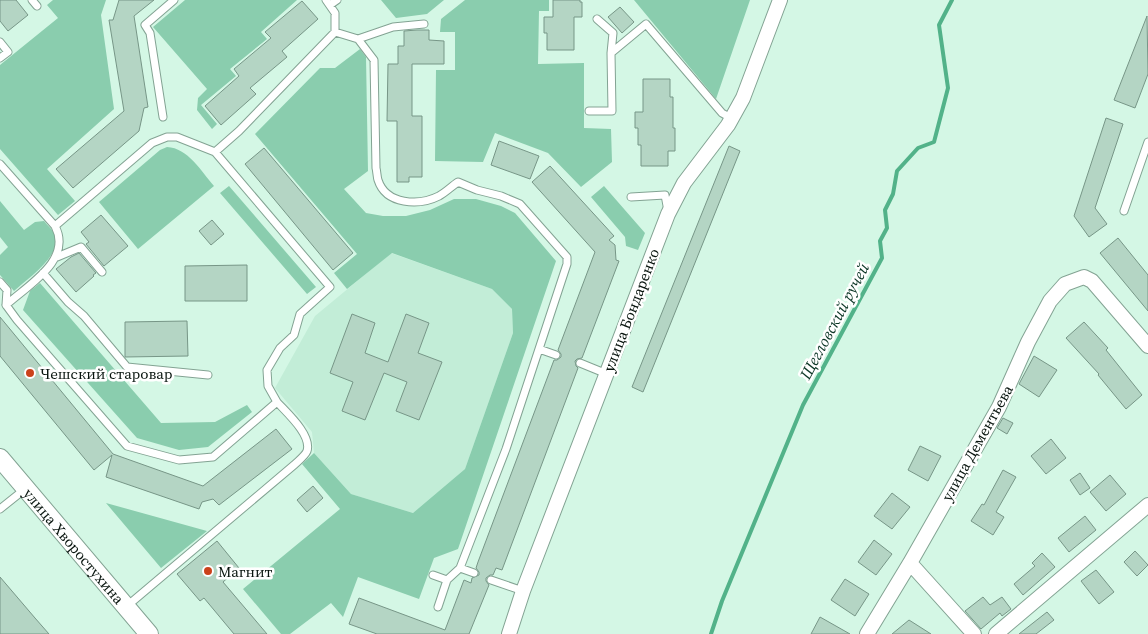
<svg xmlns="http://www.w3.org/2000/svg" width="1148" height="634" font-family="'Source Serif 4',serif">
<rect width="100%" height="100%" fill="#d4f7e5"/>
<!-- built -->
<path fill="#c2edd7" d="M391 253 492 289 512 309 513 333 465 469 413 513 351 494 314 453 312 432 275 388 315 316Z"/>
<!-- green -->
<path fill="#8acdae" d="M53 0H106L101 15 114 109 47 169 75 201 58 215 0 149V65L58 18 47 5Z
M185 0H297L261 32 267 39 230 69 236 76 201 105 217 124 212 129 197 110 198 98 207 89 153 27Z
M381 0H444L427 14 396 18Z
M465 0H549V11H539L538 64 584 63V128L611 129 612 162 581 187 548 153 495 133 483 162 435 161 436 70H455V32H440L441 19Z
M634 0H750L716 99Z
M360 49 366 57 368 171 344 189 366 213 383 216H406L430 210 454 199H476L501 206 515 213 556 261 458 549 434 558 419 599 358 577 343 617 331 603 290 634H281L243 589 340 509 302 464 314 453 351 494 413 513 465 469 513 333 512 309 492 289 392 253 347 289 334 273 357 254 255 134 320 68H335Z
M167 147C188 148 201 171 214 186L138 249 99 202 160 150Z
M229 186 316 287 307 294 220 193Z
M604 186 645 233 638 250 626 246 625 237 591 197Z
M0 201 24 230 35 222 44 221C47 225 52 229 54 233 65 254 27 279 14 291L0 275V255L8 247 0 237Z
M40 283 161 423 215 422 247 405 252 412 208 447 179 450 137 438 23 310 30 291Z
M106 503 207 531 161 568Z"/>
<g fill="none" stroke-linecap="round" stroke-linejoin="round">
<!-- stream -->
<path stroke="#52b289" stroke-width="4" d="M711 634 722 601 803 405 882 258 880 241 887 228 885 210 893 194 897 171 918 148 934 142 948 88 939 25 952 0"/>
</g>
<!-- building -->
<path fill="#b4d5c4" stroke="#779687" d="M0 0H16L28 15 8 31 0 21Z
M119 0H154L134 16 148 107 144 108 139 131 73 188 56 169 124 111 109 20H113Z
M553 0H580V2H582V17H574V50H547V33H544V17H553Z
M302 1 318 19 282 51 287 57 250 88 256 94 221 125 205 106 239 76 234 69 271 38 265 32Z
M620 7 634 22 622 33 608 17Z
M1147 16 1148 74 1135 108 1114 100Z
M417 30H429V40L444 41V64H412V116H422V177H409V182H397V121H387L388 64H398V46H404V31Z
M643 79H670V97H673V128H675V151H668V166H641V145H638V128H635V112H643Z
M1106 118 1123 124 1095 208 1107 224 1089 237 1074 216Z
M499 141 539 156 530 179 491 165Z
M729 146 740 151 643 392 632 387Z
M264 148 353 253 333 270 245 164Z
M550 166 614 236 609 240 615 245 616 260 619 261 582 358 577 359 575 361 576 366 578 368 502 570 496 568 493 575H490L486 578V581L489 585 469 634H377L349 624 359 598 445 630 464 580 471 583 472 578 479 575V572L476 568 478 562 554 360H557L561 357V354L558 350 595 252 532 182Z
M101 215 128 246 104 266 86 244 89 242 81 232Z
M212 220 224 234 211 245 199 231Z
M1118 238 1148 275V311L1100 253Z
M79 253 96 273 93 275 94 276 76 292 56 269 71 257Z
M247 265V301H185V266Z
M352 314 375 323 365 353 388 362 406 314 429 323 418 353 442 362 419 420 396 411 407 382 384 373 365 420 342 411 353 382 330 373Z
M0 317 113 454 203 486 276 429 292 449 219 505 213 499 202 502 199 509 106 477 112 455 94 470 0 356Z
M187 321 188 356 125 357V322Z
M1084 322 1108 348 1106 350 1142 395 1126 409 1098 375 1099 374 1066 338Z
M1034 356 1057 370 1039 397 1019 384Z
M1003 418 1013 423 1007 434 997 428Z
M1051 439 1066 458 1046 474 1031 456Z
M920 446 941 456 928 481 908 470Z
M1003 470 1016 477 996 512 1004 517 993 535 971 521 982 504 984 505Z
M1080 473 1090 488 1080 495 1070 480Z
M1110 475 1126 494 1106 511 1090 492Z
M313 486 323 498 307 512 297 500Z
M892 493 910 507 892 529 874 516Z
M1085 516 1096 530 1069 552 1058 538Z
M874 540 892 554 876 575 858 562Z
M217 541 239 568 223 582 267 634H234L204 598 200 601 177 574Z
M1135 551 1148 565 1137 576 1124 562Z
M1042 553 1055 567 1023 595 1014 584 1035 566 1032 563Z
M1096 570 1114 592 1099 604 1081 581Z
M0 577 35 618 49 634H0Z
M845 579 869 594 855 616 831 600Z
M983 597 990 605 1002 597 1011 609 1002 616 1000 613 981 629 965 611Z
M1047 612 1054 620 1036 634H1019Z
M820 617 850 634H811Z
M909 620 931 634H892Z"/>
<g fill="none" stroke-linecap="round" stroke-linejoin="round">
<defs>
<path id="service" d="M32 0 37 6
M326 0 335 13V32
M330 5 337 0
M597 19 613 33 611 53
M358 39 393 27 424 24
M0 42 8 52 0 58
M589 111H612L611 53 646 24 722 113 731 118
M163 117 150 33 145 25 174 0
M215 152 239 131 335 32 358 39 374 60 376 168C377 172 377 177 378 180 386 205 419 206 439 196 446 192 452 186 458 182L477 190 501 196 520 204 567 257V264L506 449 460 568 474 573
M0 164 55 226C73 260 28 285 6 305L17 320 127 446 179 460 213 457 277 402C287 413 312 435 307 451 305 456 298 461 294 465L127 606
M631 197 665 195 668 211
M1124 211 1148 142
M55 226 152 143 167 137H177L215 152 330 287 300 314 294 335 280 348 267 370 268 386 277 402
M57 257 81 247 102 272
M43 273 68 302 84 316 127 367 208 375
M0 282 7 290 6 305
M539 349 556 355
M580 363 607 374
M0 509 25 489
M433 575 447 580
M491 580 523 591
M438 607 447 580 460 568"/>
<path id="minor" d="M910 563 974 634
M509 634 523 591 668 214 684 183 728 125 743 98 780 0
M867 634 910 563 999 407 1028 342 1050 301 1065 284 1084 277 1092 281 1148 346
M996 634 1148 505"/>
<g id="tertiary">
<path id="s1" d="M0 458 149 634"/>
</g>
</defs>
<!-- service casing -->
<use href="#service" stroke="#83a393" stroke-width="9"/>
<!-- minor casing -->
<use href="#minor" stroke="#83a393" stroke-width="16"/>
<!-- tertiary casing -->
<use href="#tertiary" stroke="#83a393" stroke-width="20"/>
<!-- service -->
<use href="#service" stroke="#fff" stroke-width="7"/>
<!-- minor -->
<use href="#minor" stroke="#fff" stroke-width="14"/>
<!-- tertiary -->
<use href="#tertiary" stroke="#fff" stroke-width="18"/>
</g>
<!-- markers -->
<g fill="#cb421b" stroke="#fff" stroke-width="2">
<circle cx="30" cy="373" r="5"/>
<circle cx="208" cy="571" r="5"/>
</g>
<g text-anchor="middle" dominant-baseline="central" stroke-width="5" stroke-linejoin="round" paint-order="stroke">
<!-- street labels -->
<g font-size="15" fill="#08140e" stroke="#fff">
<text transform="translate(631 310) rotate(-69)">улица Бондаренко</text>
<text transform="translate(977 443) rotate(-61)">улица Дементьева</text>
<text stroke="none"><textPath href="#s1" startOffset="115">улица Хворостухина</textPath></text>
</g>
<!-- poi labels -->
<g font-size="15" fill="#08140e" stroke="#fff" text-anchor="start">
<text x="40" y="373">Чешский старовар</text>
<text x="218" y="571">Магнит</text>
</g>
<!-- water labels -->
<g font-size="16" font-style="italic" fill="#0b3625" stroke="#fff">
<text transform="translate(834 321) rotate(-62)">Щегловский ручей</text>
</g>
</g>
</svg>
